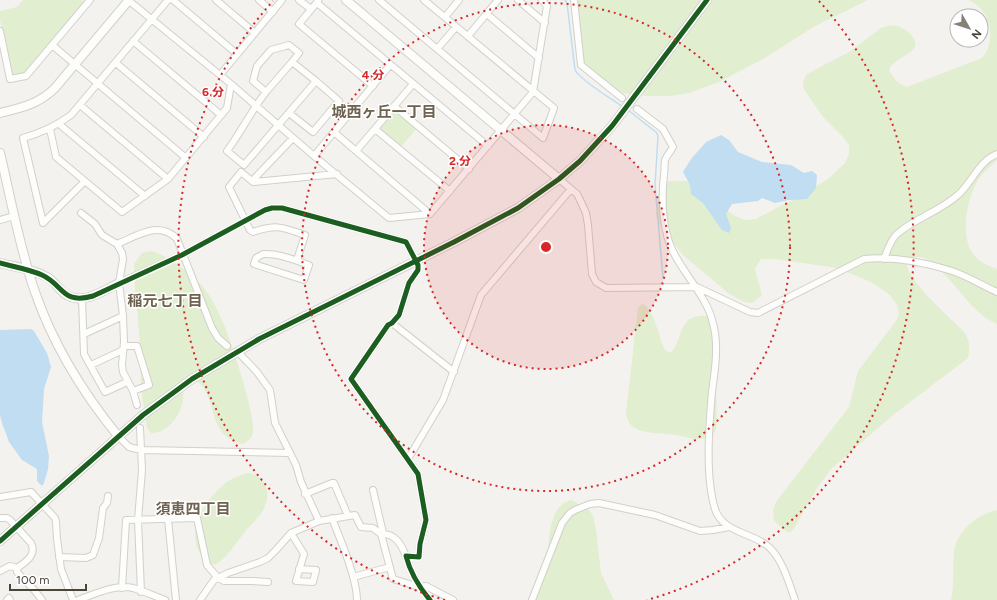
<svg xmlns="http://www.w3.org/2000/svg" width="997" height="600" font-family="Figtree,'Noto Sans JP',sans-serif">
<rect width="100%" height="100%" fill="#f4f2ee"/>
<!-- green -->
<path fill="#e1eecf" d="M23 0H82L84 2V4L25 74 14 76 12 75 0 20V11L17 7Z
M576 0H868L815 26 763 59 719 82 689 93 671 96H646L623 93 613 88 582 64Z
M969 0H997V160C990 167 983 172 978 180 967 198 959 237 974 255 980 262 988 266 997 269V324C988 320 979 313 972 306 962 295 934 258 920 257 915 256 910 260 907 264 908 282 951 318 965 333 970 342 970 348 968 358L893 415 831 469 818 487 805 508 794 529 790 532H787L774 521 773 510 776 502 849 407 858 371 896 321 899 314 897 305 890 295 871 282 837 268 775 259H761L755 269 762 295 753 303 744 302 728 293 683 255 659 224 656 215 658 196 661 189 669 181H684L694 182 725 209 735 216 745 220 756 219 796 198 828 179 845 163 849 154V145L841 135 823 117 804 89C802 83 804 79 807 74L849 52 881 28C887 26 894 24 900 27 906 30 911 33 914 39 922 54 894 56 889 70 893 78 898 84 907 87L982 58C997 40 991 10 969 0Z
M395 110 417 128 401 147 380 129V127L394 111Z
M151 251C165 254 194 275 203 287 213 299 220 315 226 330 233 348 256 417 253 433 252 438 248 441 243 444 206 436 219 400 198 382L191 381C189 384 186 386 185 389 182 392 184 397 183 401 180 416 167 434 151 433L147 428 141 389 140 343 134 276V264L142 253Z
M642 304 645 305C655 316 658 332 663 346 665 350 666 352 671 352 684 340 677 318 700 316 706 315 709 317 714 321L717 423 715 432C712 435 706 439 701 439 693 440 685 436 677 435 665 433 650 434 639 430 631 427 627 421 626 413L638 308Z
M247 473C270 475 272 499 260 515 255 521 249 526 244 533 236 542 228 557 218 563 215 565 212 565 209 564 184 543 197 512 216 492 220 488 224 483 230 480 235 477 241 475 247 473Z
M571 500 587 508 593 515 596 529 601 573 614 600H531C535 591 542 581 545 572 551 550 544 507 571 500Z
M997 510V600H951C955 584 952 567 954 551 958 530 978 514 997 510Z"/>
<!-- water -->
<path fill="#c0ddf1" d="M721 135 729 140 738 152 762 162 791 165 804 173 812 171 817 175 816 188 807 199 789 200 775 203 762 198 758 201 732 204 726 214 731 228 729 233 722 230 703 203 691 194 690 185 683 172 691 159 706 142Z
M31 329 34 331 47 353 51 367 44 389 42 422 49 456 48 469 44 483 42 486 37 481V469L22 460 9 442 2 423 0 415V330Z"/>
<g fill="none" stroke-linecap="round" stroke-linejoin="round">
<!-- stream -->
<path stroke="#c0ddf1" stroke-width="1.5" d="M565 0 567 3 575 70C581 81 612 99 623 107
M628 110 657 133 658 137 655 185 663 278"/>
<defs>
<path id="minor" d="M173 0 237 54
M216 0 255 33
M259 0 273 12
M299 0 311 9
M379 0 543 138 554 108 424 0
M518 0 545 23
M574 0 581 65 622 98
M318 1 299 24 373 86
M317 3 488 146
M487 14 539 58
M445 17 459 0
M0 31 10 79 26 76 90 0
M468 36 498 0
M133 41 221 115
M52 45 186 158
M437 49 456 27
M292 62 266 92 253 81 257 66 271 50 289 45 299 53 292 62 316 81
M116 63 204 137
M390 65 314 156 389 218 430 214 533 92 547 6 542 0
M220 75 282 0
M231 84 314 156
M266 92C251 111 241 132 227 151L244 165 316 81 339 101 313 132 289 113
M80 105 168 179
M394 106 469 169
M637 109 663 129 673 147C671 151 667 155 665 160 664 164 665 170 664 175 661 201 662 234 676 257 688 279 707 298 713 323 719 345 715 370 712 392 709 426 705 477 715 509 723 534 754 532 770 548 783 561 789 583 795 600
M59 124 145 196
M50 129 56 157 122 212 168 179 227 108 231 84 128 0
M375 129 450 191
M334 132 356 151 413 84
M356 151 430 214
M559 179 577 194 581 202 586 213 588 225 592 274 596 282 606 288 697 287 750 312 758 313 864 259C892 256 923 262 949 270 966 275 981 285 997 292
M252 181 293 138
M81 213 95 224 102 235 117 244 122 253 123 259 119 283 123 316 124 342 122 365 123 372 133 391 137 405
M0 220 14 216
M43 223 23 138C41 133 56 126 71 115L168 0
M43 223 85 181
M117 244C137 236 159 220 177 239L212 328 218 338 227 346
M263 254C279 253 294 260 309 265L304 280 254 264 256 258Z
M884 259C887 251 891 239 897 234 915 218 941 211 959 194 972 182 980 160 997 154
M297 260 305 235C282 227 277 224 253 232L250 230 229 187 241 172 253 182 337 174
M119 283 182 255 265 210 272 208H282L406 242 418 265V270L409 283 399 315 392 323 388 325 351 379 418 474 426 520 420 544 419 557 406 556C410 572 419 587 430 600
M82 299 84 354 105 392 127 382
M392 323 454 372
M84 334 123 316
M124 346H137L149 385 133 391
M237 351 257 372 270 390 275 423 296 465 301 482 319 521
M91 365 123 350
M140 428 142 470 138 520 141 592
M118 436 129 447 141 450 290 453
M408 459 443 400 481 295 571 189
M373 490 383 533
M305 494 332 483H334L348 516
M0 497 31 492 55 518 56 522 57 539 61 569 73 600
M0 518H7L10 520 31 543C37 555 26 562 17 568V572L35 591 42 600
M332 518C340 539 357 578 357 600
M168 519 176 600
M291 533 304 554 296 581 313 582 316 570 299 569
M381 534C395 533 401 544 406 556
M59 557 86 558 93 555 99 538 103 508 107 503 108 496
M0 571 10 566 17 568
M353 577 390 567
M122 588 126 520 197 518 207 565 218 578 224 581H252L268 582
M7 600 9 598 10 600
M78 600C95 594 115 584 133 588 144 591 154 596 165 600
M200 600 214 580 228 573 260 562 268 558 276 550 291 533 319 521 355 515 361 527 373 528 381 534 393 579 419 587 426 586 453 600
M532 600 562 523 570 513 575 510 590 504 599 503 655 515 700 531 713 530 729 527"/>
<path id="tertiary" d="M346 0 559 179
M0 113C21 108 39 104 55 88L129 0
M0 153C11 199 19 246 35 292 53 344 83 393 118 436
M0 263C16 267 33 269 47 277 54 281 59 289 65 294 82 306 103 291 119 283
M0 541 143 415 192 379 259 339 454 242 518 208 559 179 580 161 612 126 707 0"/>
</defs>
<!-- minor casing -->
<use href="#minor" stroke="#d2d0cb" stroke-width="8"/>
<!-- tertiary casing -->
<use href="#tertiary" stroke="#d2d0cb" stroke-width="10"/>
<!-- minor -->
<use href="#minor" stroke="#fdfdfc" stroke-width="6"/>
<!-- tertiary -->
<use href="#tertiary" stroke="#fdfdfc" stroke-width="8"/>
<defs>
<path id="cycleway" d="M0 263C14 267 28 269 42 275 64 285 62 305 93 296L182 255 265 210 272 208H282L406 242 418 265V270L409 283 399 315 392 323 388 325 351 379 418 474 426 520 420 544 419 557 406 556C410 572 419 587 430 600
M0 541 143 415 192 379 259 339 454 242 518 208 559 179 580 161 612 126 707 0"/>
</defs>
<!-- cycleway casing -->
<use href="#cycleway" stroke="#fff" stroke-width="8"/>
<!-- cycleway -->
<use href="#cycleway" stroke="#1b5e20" stroke-width="5"/>
</g>
<!-- distance rings -->
<circle cx="546" cy="247" r="122" fill="#d62828" fill-opacity=".12"/>
<g fill="none" stroke="#d62828" stroke-width="2" stroke-dasharray="2 4">
<circle cx="546" cy="247" r="122"/>
<circle cx="546" cy="247" r="244"/>
<path d="M445 600A367 367 0 0 1 273 1M819 1A367 367 0 0 1 647 600"/>
</g>
<g text-anchor="middle" dominant-baseline="central" stroke-width="3" stroke-linejoin="round" paint-order="stroke">
<!-- neighbourhood labels -->
<g font-size="15" font-weight="bold" fill="#6e6250" stroke="#fff">
<text x="384" y="112">城西ヶ丘一丁目</text>
<text x="165" y="301">稲元七丁目</text>
<text x="193" y="509">須恵四丁目</text>
</g>
</g>
<circle cx="546" cy="247" r="6" fill="#d62828" stroke="#fff" stroke-width="2"/>
<g font-size="12" text-anchor="middle" font-weight="bold" fill="#d62828" stroke="#fff" stroke-width="3" stroke-linejoin="round" paint-order="stroke">
<text x="373" y="79">4 分</text>
<text x="213" y="96">6 分</text>
<text x="460" y="165">2 分</text>
</g>
<!-- north arrow -->
<g transform="translate(969 28) rotate(129)"><circle r="19" fill="#ffffff" stroke="#b7b4b0"/>
<path d="M0-3L7 15L0 10L-7 15Z" fill="#868178"/>
<text y="-6" font-size="11" font-weight="bold" text-anchor="middle" fill="#4b4439">N</text>
</g>
<!-- scale -->
<path d="M10 584v6h76v-6" fill="none" stroke="#4b4439" stroke-width="2"/>
<text x="16" y="584" font-size="12" fill="#4b4439" stroke="#ffffff" stroke-width="3" paint-order="stroke">100 m</text>
</svg>
